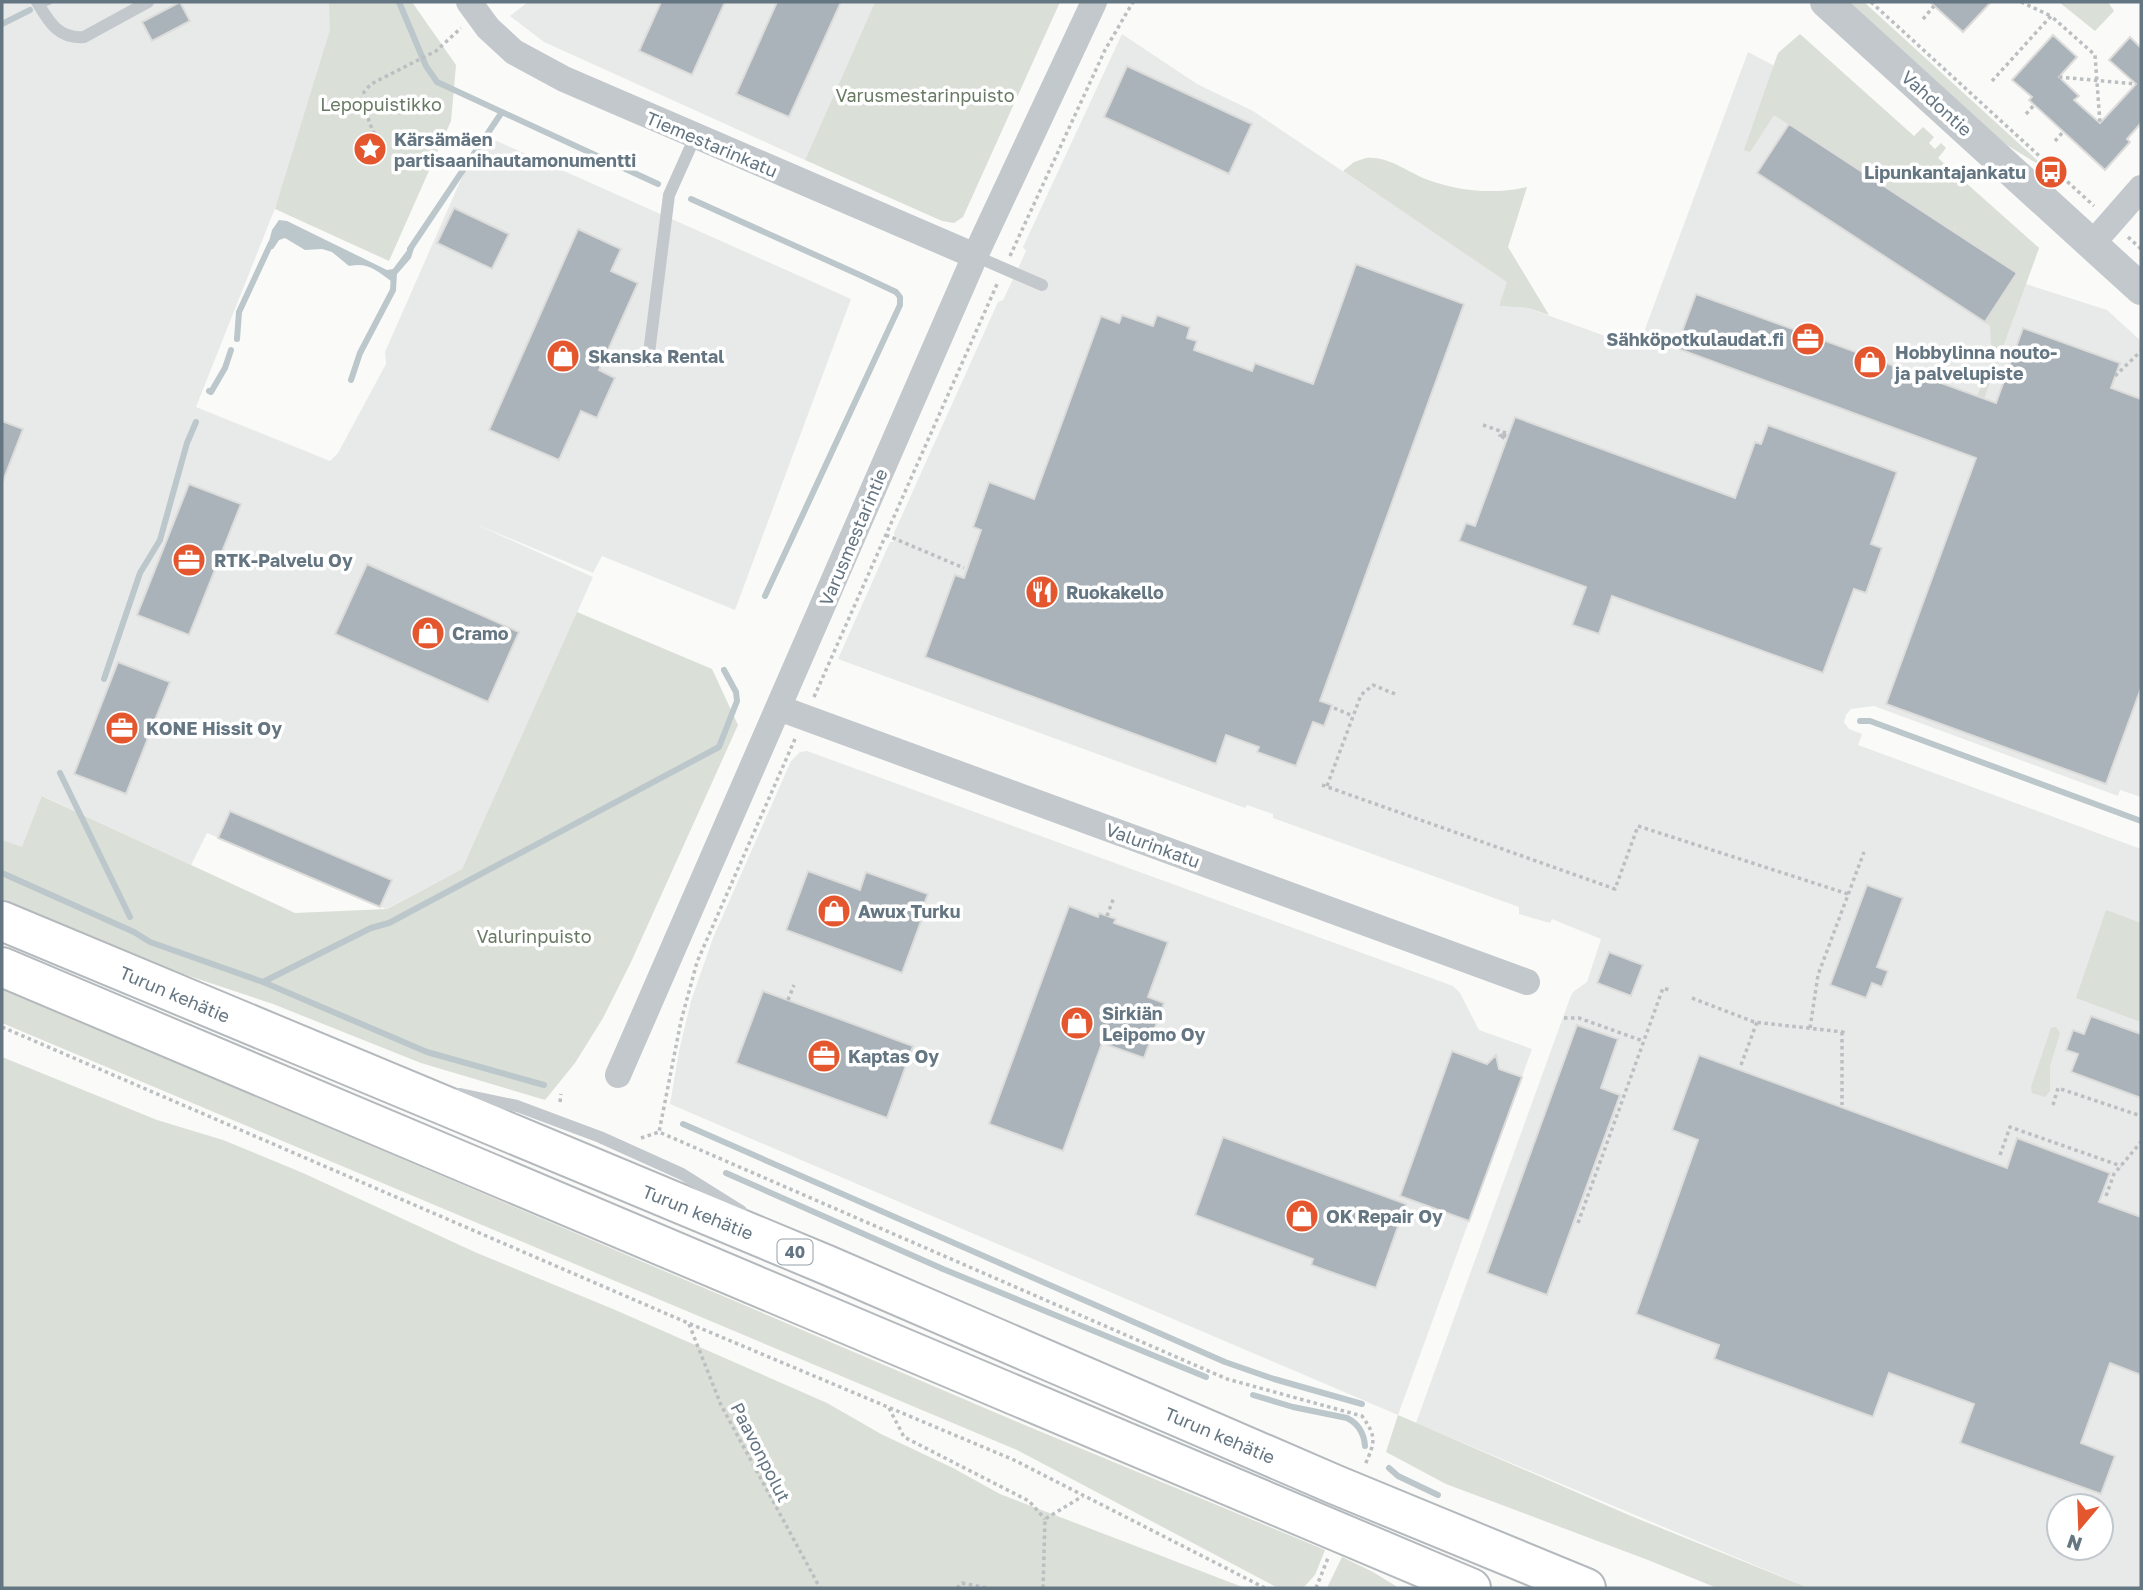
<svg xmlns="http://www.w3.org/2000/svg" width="2143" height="1590" font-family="'Golos Text',sans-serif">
<rect width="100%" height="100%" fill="#fafaf8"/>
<!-- built -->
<path fill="#e8e9e9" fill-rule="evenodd" d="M2 2H357L196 407 330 461 338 453 386 364 385 352 481 134 851 299 735 610 602 556 593 573 473 523 593 577 462 869 386 909 207 833 191 865 43 796 22 848 2 840Z
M528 2H875L805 160 544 42 510 16Z
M1122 34 1197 84 1253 111 1508 282 1499 306 1528 308 1638 348 1748 52 1798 78 2039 248 2026 284 2107 310 2141 341V797L2120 790 2118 796 1874 706 1851 709 1846 715 1844 722 1849 729 1862 734 1858 745 2141 849V1588H1809L1416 1423 1570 998 1573 992 1587 982 1601 939 1552 919 1550 923 1519 914V907L1273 818V814L1247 805 1245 808 838 659 890 542 895 541 894 533 998 302 1003 300 1016 273 1026 251 1023 247ZM2059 1506H2101V1548H2059Z
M807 751 1453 986 1460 993 1479 1030 1532 1049 1398 1415 670 1104 679 1051 691 1001 713 938 791 761 800 752Z"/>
<!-- green -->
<path fill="#dadfd7" d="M329 2H412L456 65 451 121 389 261 275 209 330 30Z
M875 2H1060L963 217 954 223 942 221 805 160Z
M1845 2H1864L2038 161 2036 163 1994 137Z
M2059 2H2108L2114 11 2095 31Z
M1800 34 1914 136 1923 127 1934 137 1929 143 1935 149 1941 143 1946 148 1938 158 2039 248 1984 399 1977 397 1992 357 1990 326 1985 322 2017 273 1953 231 1957 224 1952 231 1774 115 1750 152 1744 150 1778 53Z
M1366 158C1387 156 1405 170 1423 178 1455 191 1493 195 1527 187L1508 247 1549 315 1528 308 1499 306 1507 282 1343 171 1354 162Z
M577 612 712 669 738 725 631 962 603 1018 575 1063 545 1100 421 1063 273 1004 150 963 2 900V840L22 847 42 796 295 913 387 909 462 869Z
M2106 910 2141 923V1022L2076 998Z
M2 988 1027 1426 1325 1550 1315 1575 1303 1588H1278L1017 1450 2 1023Z
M2056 1027 2060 1033 2050 1066V1091L2045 1097 2032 1093 2031 1087 2051 1028Z
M2 1057 157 1120 223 1140 303 1173 477 1253 613 1309 827 1403 881 1434 953 1468 1000 1494 1245 1588H2Z
M1398 1415 1631 1516 1809 1588H1717L1648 1560 1446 1484 1386 1452Z
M1342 1557 1373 1572 1399 1588H1327Z"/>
<!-- water -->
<path fill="#bbc7cb" d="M279 220 287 221 387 270 393 269 411 245H415L411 258 391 281C376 270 368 262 349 266L332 252 322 249 305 250 285 238 279 240 273 249H267L272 230Z"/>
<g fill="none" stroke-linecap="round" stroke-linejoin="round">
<!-- stream -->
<path stroke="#bbc7cb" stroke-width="6" d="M399 2 426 66 437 82 658 184
M46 3 49 2
M2 24 30 10
M691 199 862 276 896 292 900 297V305L765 596
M410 249 502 112
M237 339 239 312 271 243
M351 380 360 353 393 290 394 273
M209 391 211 392 225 368 231 350
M104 679 140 573 160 540 187 443 196 422
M1860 721H1870L2141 821
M60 773 130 917
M2 873 134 932 150 942 263 982
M544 1085 427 1052 263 982 371 928 389 923 719 747 737 701 736 692 724 670
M683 1124 1225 1362 1274 1379 1362 1404
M726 1173 943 1269 1206 1377
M1253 1395 1293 1407 1347 1418C1359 1424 1364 1433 1365 1446
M1389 1468 1398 1476 1438 1495"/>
</g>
<!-- building -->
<path fill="#aab3b9" stroke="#dcdcda" stroke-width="2" d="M180 2 190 21 152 41 142 22Z
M661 2H725L692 75 639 51Z
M777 2H841L789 117 736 94Z
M1930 2H1991L1963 32Z
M2053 35 2077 57 2059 77 2079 96 2074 100 2100 123 2136 84 2109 60 2130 37 2141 48V123L2127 139 2130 142 2105 170 2029 100 2032 97 2012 80Z
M1127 66 1252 124 1229 174 1104 117Z
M1789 124 2017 273 1985 322 1757 173Z
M454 208 509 234 492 269 437 243Z
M578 229 621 249 611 271 638 283 599 370 615 378 597 418 581 411 559 460 489 430Z
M1356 264 1464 304 1320 701 1332 705 1324 726 1313 722 1296 766 1257 752 1259 747 1226 735 1216 764 925 657 955 575 964 578 981 530 973 527 989 482 1034 499 1101 316 1119 323 1122 315 1153 326 1157 315 1190 327 1187 338 1197 341 1194 350 1252 371 1255 363 1313 384Z
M1696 294 1996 403 2023 328 2120 363 2111 388 2141 399V688L2106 784 1886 704 1976 458 1676 348Z
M1515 417 1735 498 1755 442 1761 444 1768 425 1897 472 1871 544 1882 548 1866 593 1854 589 1823 673 1612 596 1599 634 1572 625 1586 587 1459 541 1466 523 1475 526Z
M2 421 23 429 3 481H2Z
M189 484 241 504 189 635 137 615Z
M367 564 519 632 488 702 335 634Z
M118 662 170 682 126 794 74 774Z
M230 811 392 880 380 907 218 838Z
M808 871 860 890 866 872 928 894 921 912 924 913 902 973 786 930Z
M1867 885 1903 898 1877 967 1888 971 1882 987 1872 983 1866 998 1830 985Z
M1069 906 1098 917 1099 913 1116 919 1114 923 1168 942 1148 997 1164 1003 1144 1058 1102 1043 1063 1151 989 1124Z
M1609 952 1643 965 1631 996 1597 983Z
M763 991 913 1046 887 1118 736 1063Z
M2091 1016 2141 1034V1098L2071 1072 2078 1054 2066 1050 2073 1030 2084 1034Z
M1577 1025 1618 1039 1601 1088 1620 1095 1547 1295 1487 1273Z
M1452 1051 1487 1064 1496 1055 1499 1069 1522 1077 1469 1221 1400 1196Z
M1699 1055 2007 1168 2017 1138 2110 1173 2099 1202 2141 1217V1375L2110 1363 2081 1443 2115 1456 2101 1494 1960 1443 1974 1404 1889 1373 1873 1417 1714 1359 1719 1345 1636 1314 1698 1140 1672 1130Z
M1223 1137 1406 1204 1376 1288 1311 1265 1313 1259 1195 1215Z"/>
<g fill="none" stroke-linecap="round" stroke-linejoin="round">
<defs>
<path id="trunk" d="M2 921 827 1265 1336 1485 1586 1588
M2 967 1471 1588"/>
</defs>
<!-- trunk casing -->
<use href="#trunk" stroke="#b4b9bd" stroke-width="42"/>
<!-- path -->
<path stroke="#bbbfc2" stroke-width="3.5" stroke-dasharray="3.5 3.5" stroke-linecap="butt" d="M1871 2 2094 206
M2021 2 2051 16
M1923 19 1934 6
M2059 77 2136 84
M1992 81 2051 16 2095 55 2100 123
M2026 114 2034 105
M2055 141 2063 132
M370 149 379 144 369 122 364 92 371 84 436 51 461 28
M2128 237 2141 249
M1010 256 1105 50 1133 2
M2115 376 2141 351
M1483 425 1506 433
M1503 435 1500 436 1502 439 1506 433
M886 535 964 568
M814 697 998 282
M1334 708 1353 716
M795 739 697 962 681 1021 659 1132 1227 1379 1362 1416C1377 1437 1375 1442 1365 1465
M1322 785 1615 889 1638 826 1848 894
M1327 786 1361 695 1373 685 1395 694
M1107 916 1114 897
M1692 998 1754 1022 1843 1032 1844 1028
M788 1000 794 985
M1564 1018H1579L1643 1041
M2 1027 688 1323 1014 1460 1265 1588
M1810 1028 1818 975 1864 852
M1842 1032V1105
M1741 1065 1757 1022
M560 1102 561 1094
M2053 1105 2058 1088 2141 1116
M641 1138 659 1132
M2000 1155 2010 1127 2121 1166
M2106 1196 2114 1174 2141 1142
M1578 1223 1663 988 1669 990
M689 1324 721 1405 820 1588
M889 1408 904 1437 1029 1501 1045 1519
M957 1588 962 1583 987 1588
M1043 1588 1045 1519 1083 1496
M1316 1588 1328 1558"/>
<!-- service -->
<path stroke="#c3c8cc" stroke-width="12" d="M37 2C49 22 58 39 84 37L148 2
M975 256 1042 285
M648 361 669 195 695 137
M459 1094 517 1106 600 1137 682 1174 741 1211"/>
<!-- minor -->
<path stroke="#c3c8cc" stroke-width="26" d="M469 2 488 28 514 52 564 79 975 256
M2092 244 2141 188
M779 708 1527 982
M618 1075 975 256 1094 2"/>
<!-- tertiary -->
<path stroke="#c3c8cc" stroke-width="32" d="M1826 2 2141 289"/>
<!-- trunk -->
<use href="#trunk" stroke="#fff" stroke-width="38"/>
<!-- path-bridge -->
<path stroke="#bbbfc2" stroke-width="3.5" stroke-dasharray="3.5 3.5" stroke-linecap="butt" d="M1503 435 1507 436"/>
</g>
<!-- icons -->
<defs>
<symbol id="sight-disc" viewBox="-11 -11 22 22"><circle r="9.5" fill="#e4572e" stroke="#fff"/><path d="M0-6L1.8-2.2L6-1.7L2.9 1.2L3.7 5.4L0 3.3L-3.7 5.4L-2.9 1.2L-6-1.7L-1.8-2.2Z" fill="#fff"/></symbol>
<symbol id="bus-disc" viewBox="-11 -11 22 22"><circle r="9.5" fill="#e4572e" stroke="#fff"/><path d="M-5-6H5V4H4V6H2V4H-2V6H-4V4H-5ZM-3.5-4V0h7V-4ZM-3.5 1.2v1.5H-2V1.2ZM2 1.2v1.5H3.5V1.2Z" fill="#fff"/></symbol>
<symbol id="office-disc" viewBox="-11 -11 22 22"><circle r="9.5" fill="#e4572e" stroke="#fff"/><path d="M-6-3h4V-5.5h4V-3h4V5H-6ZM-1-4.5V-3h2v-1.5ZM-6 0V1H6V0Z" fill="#fff"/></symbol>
<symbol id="shop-disc" viewBox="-11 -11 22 22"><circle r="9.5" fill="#e4572e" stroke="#fff"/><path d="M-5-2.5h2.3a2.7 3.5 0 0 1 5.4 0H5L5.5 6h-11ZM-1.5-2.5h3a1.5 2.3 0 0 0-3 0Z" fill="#fff"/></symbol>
<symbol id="restaurant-disc" viewBox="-11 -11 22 22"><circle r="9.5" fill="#e4572e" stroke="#fff"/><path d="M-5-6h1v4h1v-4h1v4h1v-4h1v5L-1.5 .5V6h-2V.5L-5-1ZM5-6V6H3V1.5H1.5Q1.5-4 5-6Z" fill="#fff"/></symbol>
</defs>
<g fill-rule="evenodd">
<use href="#sight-disc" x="351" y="130" width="38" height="38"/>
<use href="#bus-disc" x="2032" y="153" width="38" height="38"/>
<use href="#office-disc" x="1789" y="320" width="38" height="38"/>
<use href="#shop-disc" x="544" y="337" width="38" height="38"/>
<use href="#shop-disc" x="1851" y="343" width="38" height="38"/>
<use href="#office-disc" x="170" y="541" width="38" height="38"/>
<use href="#restaurant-disc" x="1023" y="573" width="38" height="38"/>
<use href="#shop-disc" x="409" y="614" width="38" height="38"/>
<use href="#office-disc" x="103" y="709" width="38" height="38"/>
<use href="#shop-disc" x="815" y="892" width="38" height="38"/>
<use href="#shop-disc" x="1058" y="1004" width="38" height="38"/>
<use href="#office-disc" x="805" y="1037" width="38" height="38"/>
<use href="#shop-disc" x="1283" y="1197" width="38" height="38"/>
</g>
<g text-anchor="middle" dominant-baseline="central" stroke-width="7" stroke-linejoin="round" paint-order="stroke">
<!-- shield labels -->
<rect fill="#fff" stroke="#939fa8" stroke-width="2" x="777.5" y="1239.5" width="35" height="25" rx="5"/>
<g font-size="16" font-weight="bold" fill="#657683">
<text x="795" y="1252">40</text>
</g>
<!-- park labels -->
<g font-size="18" fill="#687a64" stroke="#fff">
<text x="925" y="95">Varusmestarinpuisto</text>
<text x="381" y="104">Lepopuistikko</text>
<text x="534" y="936">Valurinpuisto</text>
</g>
<!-- street labels -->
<g font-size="18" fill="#657683" stroke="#fff">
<text transform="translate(1937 103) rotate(42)">Vahdontie</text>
<text transform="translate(712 144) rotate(23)">Tiemestarinkatu</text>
<text transform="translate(853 537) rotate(-67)">Varusmestarintie</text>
<text transform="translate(1153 845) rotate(20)">Valurinkatu</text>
<text transform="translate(175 994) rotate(23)">Turun kehätie</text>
<text transform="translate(698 1212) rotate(22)">Turun kehätie</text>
<text transform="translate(1220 1435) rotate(23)">Turun kehätie</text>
<text transform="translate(761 1452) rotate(63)">Paavonpolut</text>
</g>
<!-- poi labels -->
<g font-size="18" font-weight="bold" fill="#657683" stroke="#fff" text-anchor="start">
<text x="394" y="139">Kärsämäen<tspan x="394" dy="21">partisaanihautamonumentti</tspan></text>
<text x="2026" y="172" text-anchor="end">Lipunkantajankatu</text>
<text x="1784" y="339" text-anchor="end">Sähköpotkulaudat.fi</text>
<text x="1895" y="352">Hobbylinna nouto-<tspan x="1895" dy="21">ja palvelupiste</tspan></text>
<text x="588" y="356">Skanska Rental</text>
<text x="214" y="560">RTK-Palvelu Oy</text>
<text x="1066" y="592">Ruokakello</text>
<text x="452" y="633">Cramo</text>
<text x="146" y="728">KONE Hissit Oy</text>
<text x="858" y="911">Awux Turku</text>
<text x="1102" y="1013">Sirkiän<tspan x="1102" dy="21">Leipomo Oy</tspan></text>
<text x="848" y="1056">Kaptas Oy</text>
<text x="1326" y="1216">OK Repair Oy</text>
</g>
</g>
<!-- border -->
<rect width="2143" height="1590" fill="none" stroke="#657683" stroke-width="7"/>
<!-- north arrow -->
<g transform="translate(2080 1527) rotate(199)"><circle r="33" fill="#ffffff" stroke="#c1c8cd" stroke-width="2"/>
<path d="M0-5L12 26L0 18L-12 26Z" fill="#e4572e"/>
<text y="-10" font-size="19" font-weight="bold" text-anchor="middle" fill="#657683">N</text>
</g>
</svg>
